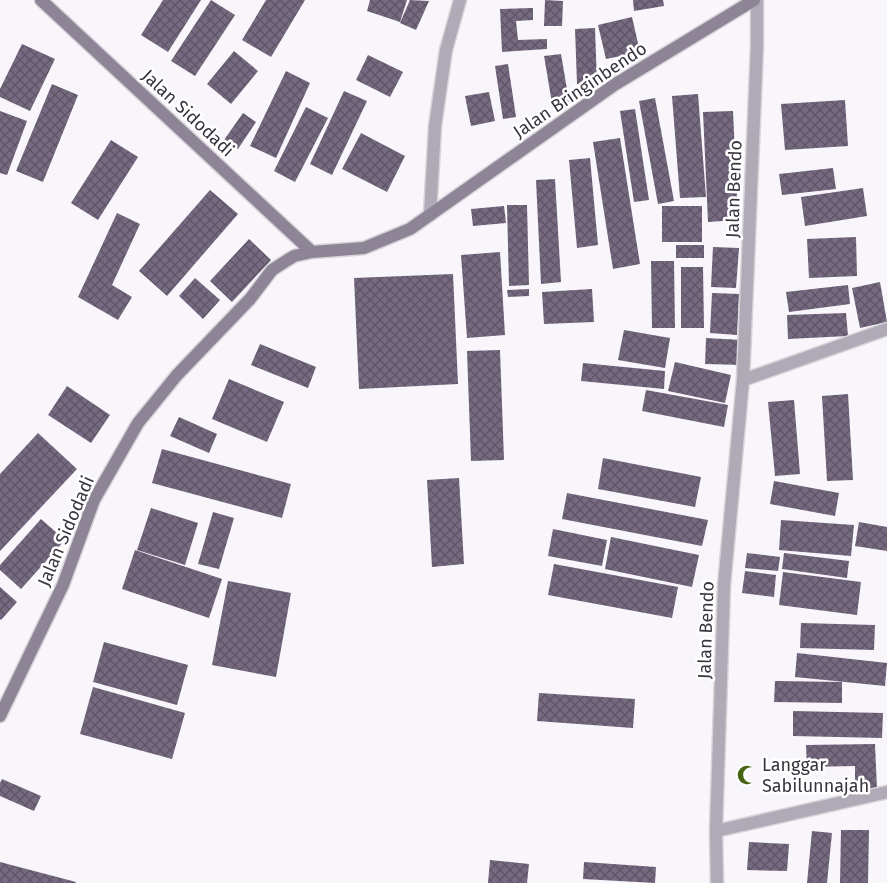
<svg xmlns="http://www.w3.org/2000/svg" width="887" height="883" font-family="'Fira Sans',sans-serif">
<defs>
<pattern id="building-cross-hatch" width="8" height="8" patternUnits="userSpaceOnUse" patternTransform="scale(1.25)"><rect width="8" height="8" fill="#766a81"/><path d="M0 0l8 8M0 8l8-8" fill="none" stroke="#5d5466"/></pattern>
</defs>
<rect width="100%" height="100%" fill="#f8f6fb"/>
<!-- building -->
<path fill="url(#building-cross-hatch)" d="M163 0H201L168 52 141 35Z
M211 0 235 15 195 76 171 61Z
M266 0H305L271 57 242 40Z
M370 0H407L400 22 367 11Z
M410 0 429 1 416 30 400 23Z
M545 0 563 1 562 26H544Z
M633 0H663L664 6 634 11Z
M533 8V20L516 21 518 40 547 39V49L502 52 500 9Z
M632 17 640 52 606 59 598 25Z
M595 28 597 83 577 84 575 29Z
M22 44 55 59 30 111 0 97V89Z
M234 51 258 71 231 104 207 84Z
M561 54 570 107 553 109 544 56Z
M368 55 403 72 390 97 356 80Z
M508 64 516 117 503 119 495 66Z
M286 71 310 83 276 158 250 146Z
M52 84 78 95 43 182 16 171Z
M344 91 367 101 332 175 310 164Z
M489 92 495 121 471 126 465 96Z
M698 94 706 197 680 198 672 96Z
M655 98 674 201 658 204 639 101Z
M845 100 848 146 785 150 781 104Z
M306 107 328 118 295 182 274 171Z
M635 109 649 200 634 202 620 111Z
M0 111 27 121 7 175 0 173Z
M733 111 738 220 708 222 703 112Z
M243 113 256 122 238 149 224 140Z
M361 133 405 156 387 192 342 169Z
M620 138 640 264 613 269 593 142Z
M111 140 138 157 98 220 71 203Z
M590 158 598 245 577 248 569 160Z
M833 168 836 189 782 195 779 174Z
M555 179 561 282 541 284 536 180Z
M863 188 867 216 805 226 801 197Z
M210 190 238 214 167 296 139 271Z
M507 205H527L529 285 509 286Z
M504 206 506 223 473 226 471 209Z
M662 206H702V242H662Z
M117 213 140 224 112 285 132 297 118 320 78 297Z
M856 237 857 276 809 278 807 239Z
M249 239 271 260 232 302 210 281Z
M676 245H704V258H676Z
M713 247 739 248 736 288 711 287Z
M500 252 505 335 467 338 461 255Z
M651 261H674L675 328H652Z
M681 267H703L704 328H681Z
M453 274 458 384 359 389 354 278Z
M195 278 220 300 203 319 179 296Z
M880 282 887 322 860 328 852 288Z
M848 285 850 304 789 312 786 292Z
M529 289V296L508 297 507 290Z
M592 289 594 322 544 324 542 292Z
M712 293 739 294 737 335 710 333Z
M846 313 848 336 788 339 787 315Z
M624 330 670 338 665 368 618 360Z
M706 338 743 340V365L705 364Z
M260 344 316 367 308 388 251 365Z
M500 350 504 460 471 461 467 351Z
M675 362 731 375 725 403 668 391Z
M583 363 665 371 664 389 581 381Z
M229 379 284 402 267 442 212 419Z
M67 386 110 415 91 443 48 415Z
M646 390 728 405 724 427 642 411Z
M848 394 853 480 827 481 822 396Z
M794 400 800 474 775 476 768 402Z
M179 417 217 434 209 453 170 436Z
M38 433 77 469 0 551V474Z
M162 449 291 484 282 518 152 483Z
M603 458 701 477 695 507 598 489Z
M459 478 464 564 432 567 427 480Z
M774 481 839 493 835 516 770 504Z
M567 493 708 520 702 546 562 519Z
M151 508 198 523 185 565 137 550Z
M213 512 234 518 219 569 198 564Z
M41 519 65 540 21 589 0 570V565Z
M781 520 854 525 851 556 779 550Z
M859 522 887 527V551L855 546Z
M553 529 607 540 602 566 548 556Z
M611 537 699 555 692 587 605 569Z
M135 550 222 579 209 618 122 589Z
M747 553 780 557 778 571 745 568Z
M784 553 849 561 847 578 782 569Z
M554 564 678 587 672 618 548 595Z
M745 571 776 575 774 597 742 593Z
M783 572 861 582 857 615 779 605Z
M228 581 291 593 276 677 212 665Z
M0 587 17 602 1 620 0 619Z
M801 623 875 625 874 650 800 648Z
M104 642 188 665 177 705 93 682Z
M797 653 887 663 885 686 795 677Z
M775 681 842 682V703L774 702Z
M93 687 185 713 172 759 80 734Z
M539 693 635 699 633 728 537 721Z
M793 711 883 713 882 738 793 736Z
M875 744 877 789H855V766L807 767 806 745Z
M2 779 41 796 34 811 0 796V783Z
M841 830H869L868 883H840Z
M812 831 832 833 827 883H807Z
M749 842 789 844 787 871 747 870Z
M490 860 529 864 527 883H488Z
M0 862 76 882V883H0Z
M584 862 656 867 655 883 583 879Z"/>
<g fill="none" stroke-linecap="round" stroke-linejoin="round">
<defs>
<path id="street" d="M430 215 435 126 446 50 460 0
M743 380 887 329
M716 831 887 792
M717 883 716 831 724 586 743 380 757 46V0"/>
<path id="secondary" d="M41 0 312 252
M0 716 63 585 94 500 138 423 177 375 250 299 272 270 294 256 312 252 364 248 410 229 614 85 754 0"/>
</defs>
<!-- street casing -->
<use href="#street" stroke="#d6d3d9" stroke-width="15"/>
<!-- secondary casing -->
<use href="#secondary" stroke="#d6d3d9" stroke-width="15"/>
<!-- street -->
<use href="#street" stroke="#afaab5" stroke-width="12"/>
<!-- secondary -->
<use href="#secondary" stroke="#8d8595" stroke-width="12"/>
</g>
<!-- icons -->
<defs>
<symbol id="mosque-bare" viewBox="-9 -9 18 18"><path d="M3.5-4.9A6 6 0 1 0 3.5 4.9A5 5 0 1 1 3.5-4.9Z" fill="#466213" stroke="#fff" stroke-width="2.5" paint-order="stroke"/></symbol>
</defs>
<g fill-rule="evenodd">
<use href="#mosque-bare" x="733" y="761" width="28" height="28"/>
</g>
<g text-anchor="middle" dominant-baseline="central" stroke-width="5" stroke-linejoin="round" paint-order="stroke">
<!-- street labels -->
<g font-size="18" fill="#39343e" stroke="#fff">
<text transform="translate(580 90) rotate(-34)">Jalan Bringinbendo</text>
<text transform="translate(188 113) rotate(43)">Jalan Sidodadi</text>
<text transform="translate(734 189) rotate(-88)">Jalan Bendo</text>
<text transform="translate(66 531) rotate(-67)">Jalan Sidodadi</text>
<text transform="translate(706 630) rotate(-88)">Jalan Bendo</text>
</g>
<!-- poi labels -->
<g font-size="18" fill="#39343e" stroke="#fff" text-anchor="start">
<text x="762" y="765">Langgar<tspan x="762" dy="21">Sabilunnajah</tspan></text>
</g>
</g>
</svg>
